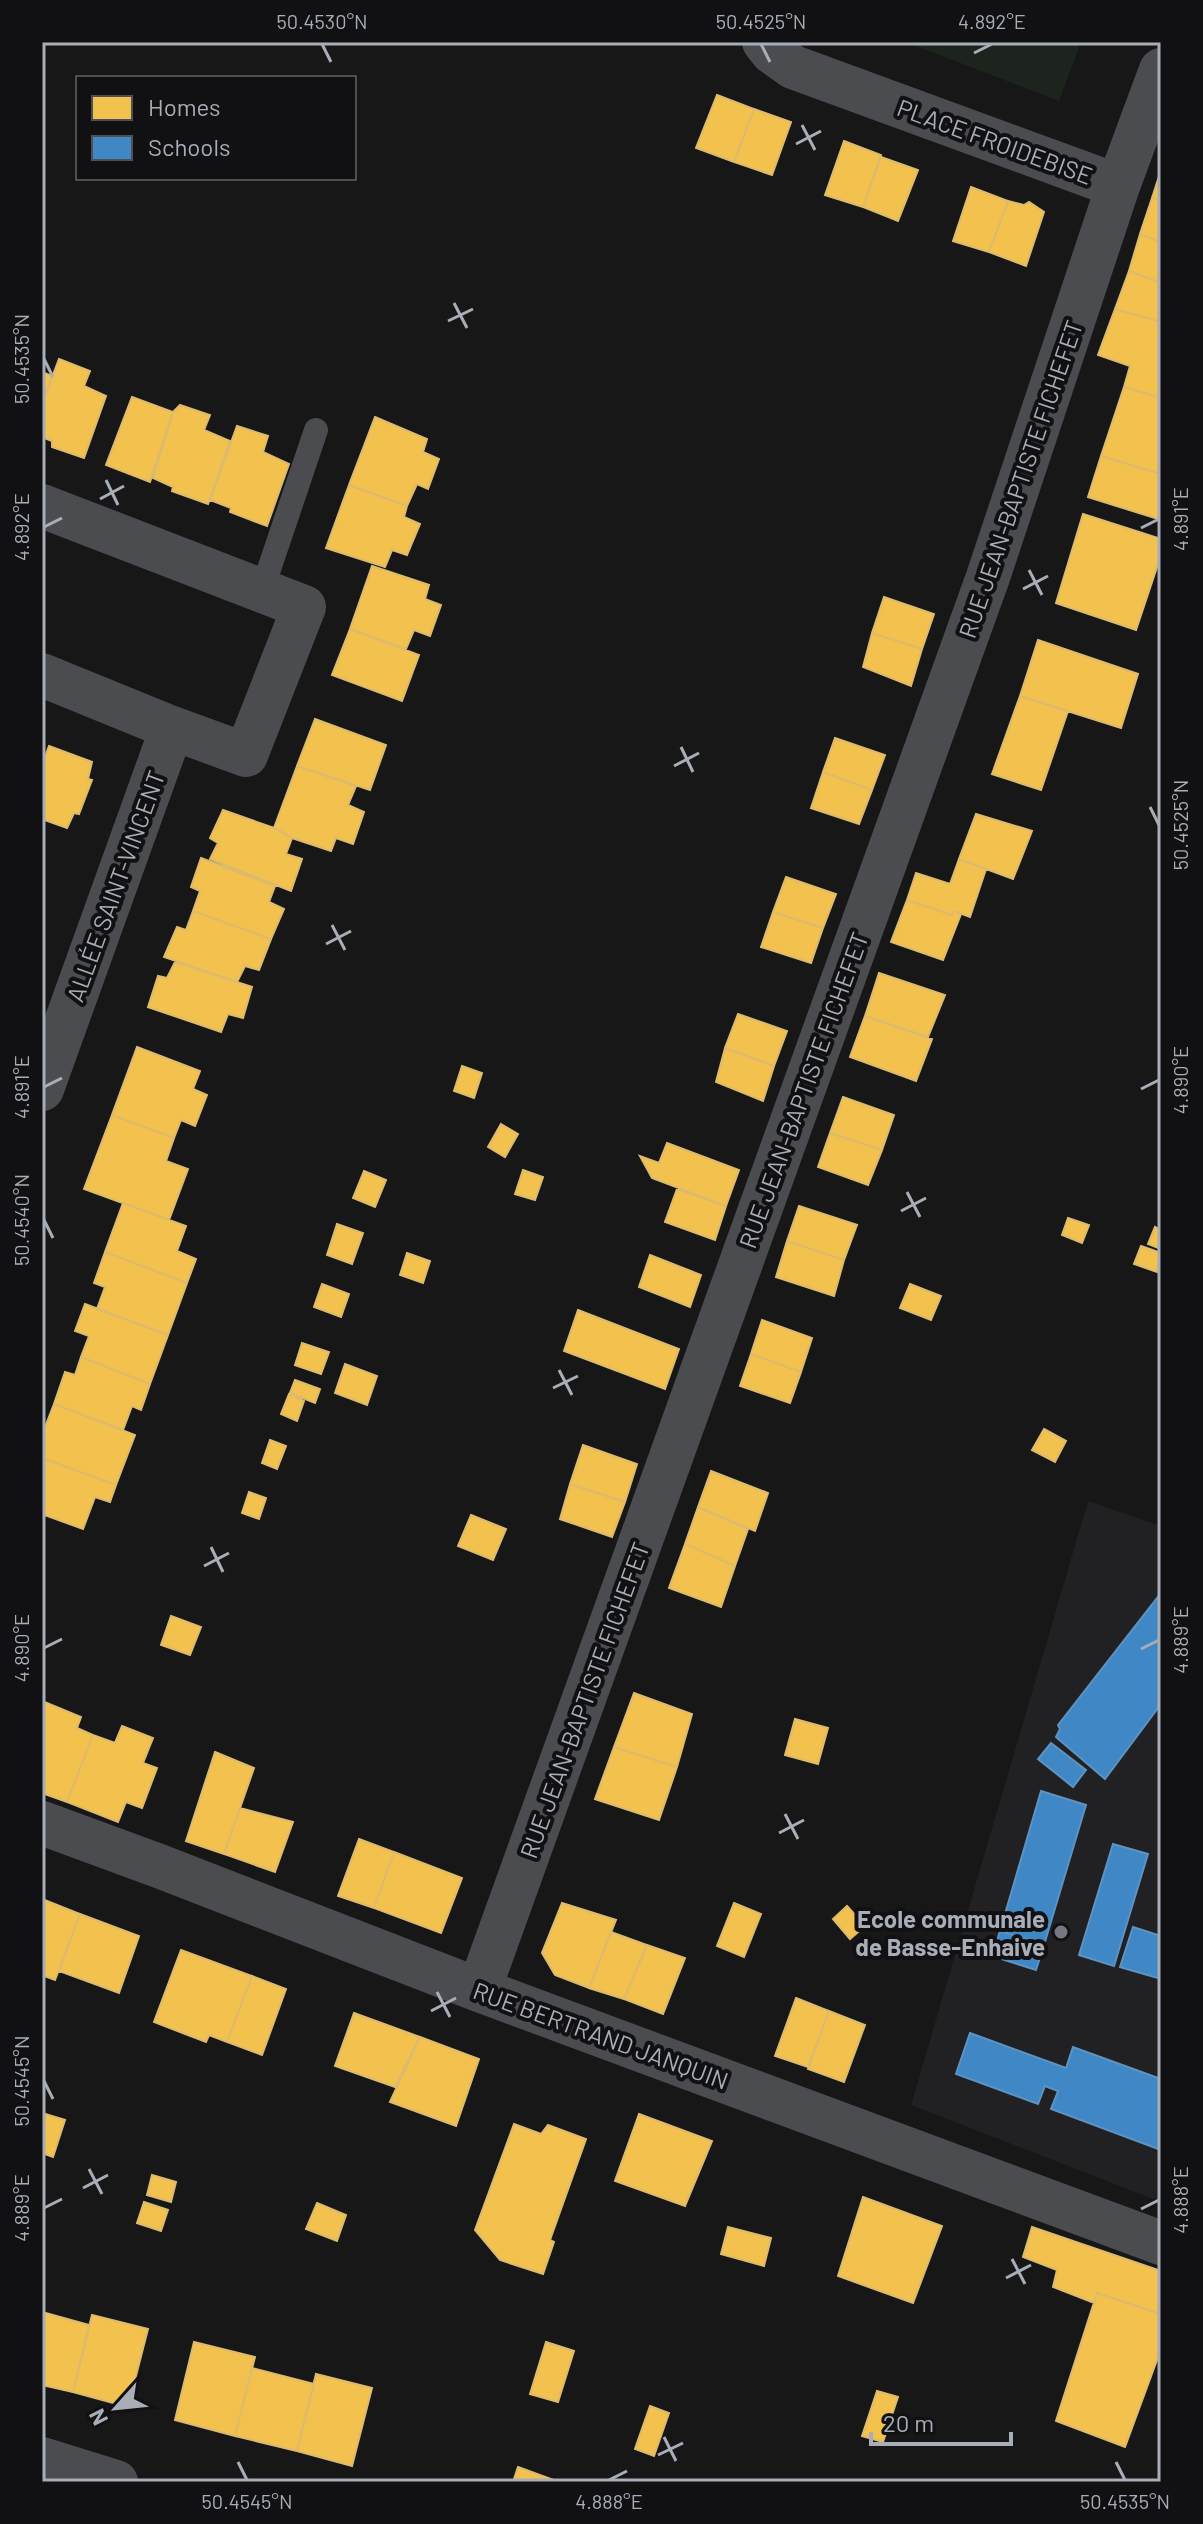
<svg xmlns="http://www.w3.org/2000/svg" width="1203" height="2524" font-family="Barlow,sans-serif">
<rect width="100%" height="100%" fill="#171717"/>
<!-- built -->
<path fill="#212123" d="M1088 1501 1161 1526V2202L911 2105Z"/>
<!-- green -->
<path fill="#1d241e" d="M906 42H1081L1059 101Z"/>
<!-- homes -->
<path fill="#f2c14e" stroke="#dcbb6e" stroke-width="2" d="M717 95 754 109 734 162 696 148Z
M754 109 791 122 772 175 734 162Z
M844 141 881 155 863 207 825 195Z
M881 157 918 170 898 221 863 207Z
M1161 170V201L1152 198Z
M971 187 1008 201 989 252 953 241Z
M1152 198 1161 201V242L1140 234Z
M1008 201 1024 205 1029 202 1044 212 1026 266 989 252Z
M1140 234 1161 242V283L1129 271Z
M1129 271 1161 283V322L1115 309Z
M1115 309 1161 322V398L1124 387 1130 366 1098 355Z
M59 359 90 371 84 386 106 396 84 458 52 447V441L42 437V404Z
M42 372 52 376 42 404Z
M1124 387 1161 398V474L1101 456Z
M132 397 173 412 150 482 106 465Z
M180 405 210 415 204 430 230 441 208 504 172 491 173 487 153 478 173 412Z
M375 417 427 439 423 452 439 459 428 489 417 484 407 506 349 485Z
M237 426 268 436 263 452 289 464 267 526 230 512 231 508 210 500Z
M1101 456 1161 474V520L1088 497Z
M349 485 407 506 404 517 420 524 407 555 392 550 385 567 326 548Z
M1083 514 1161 539V555L1136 630 1056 603Z
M372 566 429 585 425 599 441 605 430 636 414 630 406 649 350 629Z
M884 597 934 614 922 649 872 633Z
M350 629 419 655 402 701 332 675Z
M872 633 922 649 911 686 863 667Z
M1038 640 1138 674 1121 728 1020 696Z
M1020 696 1068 711 1041 790 992 774Z
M315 719 386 745 370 790 297 766Z
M835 738 885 755 872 790 823 772Z
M49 746 92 762 88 779 92 780 79 814 74 813 67 828 42 819V765Z
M297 766 356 786 348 805 364 812 353 844 336 838 331 851 292 838 274 828Z
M823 772 872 790 859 824 811 808Z
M223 810 274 828 292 838 286 854 302 859 291 891 210 859 218 843 210 838Z
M976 814 1032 831 1013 879 959 859Z
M201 858 275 886 269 902 284 909 271 939 193 911 200 891 191 887Z
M959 859 986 869 970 917 954 911 952 915 907 900 916 873 950 884Z
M786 877 836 894 823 928 773 912Z
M907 900 952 915 954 911 961 914 943 960 891 942Z
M193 911 271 939 259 970 245 966 237 982 164 957 177 927 186 930Z
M773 912 823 928 811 963 761 947Z
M175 962 252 987 243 1018 228 1014 221 1032 148 1007 158 976 167 978Z
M879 973 945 995 928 1037 865 1016Z
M738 1014 787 1031 774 1066 725 1048Z
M865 1016 932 1039 916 1081 850 1057Z
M137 1047 200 1071 193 1089 207 1095 195 1126 181 1120 174 1138 112 1115Z
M725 1048 774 1066 763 1101 716 1082Z
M462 1066 482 1073 474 1098 454 1091Z
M843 1097 894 1115 882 1150 830 1133Z
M112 1115 174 1138 166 1161 188 1169 169 1220 84 1189Z
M501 1124 518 1134 505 1157 488 1147Z
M830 1133 882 1150 868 1185 818 1167Z
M667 1143 739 1170 726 1206 652 1178 640 1156 659 1163Z
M523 1170 543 1177 535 1200 515 1194Z
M364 1171 386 1180 375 1207 353 1198Z
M677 1189 726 1206 715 1240 665 1222Z
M123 1203 186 1226 177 1251 196 1259 187 1283 105 1252Z
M799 1206 857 1225 844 1260 787 1241Z
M1068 1218 1089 1225 1082 1243 1062 1235Z
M337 1224 363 1233 352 1264 327 1255Z
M1155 1227 1161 1230V1249L1148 1244Z
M787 1241 844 1260 834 1296 776 1277Z
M1141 1246 1161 1253 1157 1272 1134 1264Z
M105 1252 187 1283 168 1335 97 1309 105 1287 94 1283Z
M407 1253 430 1261 423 1283 400 1275Z
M650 1255 701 1275 690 1307 639 1287Z
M322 1284 349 1294 341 1317 314 1307Z
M910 1284 941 1296 931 1320 900 1308Z
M85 1304 168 1335 150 1384 81 1357 89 1336 75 1331Z
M578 1310 679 1349 665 1389 564 1351Z
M762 1320 812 1338 801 1372 751 1354Z
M302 1343 329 1352 321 1374 295 1365Z
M751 1354 801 1372 790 1403 740 1386Z
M81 1357 150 1384 141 1410 132 1406 123 1430 54 1404 65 1372 75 1375Z
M345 1364 377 1376 367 1405 335 1393Z
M295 1380 320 1389 315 1403 290 1393Z
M289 1394 304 1401 297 1421 281 1414Z
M54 1404 135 1435 116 1485 42 1458V1435Z
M1044 1429 1066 1441 1055 1462 1032 1450Z
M270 1440 286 1446 277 1469 262 1463Z
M583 1445 637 1464 625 1502 570 1484Z
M42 1458 116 1485 110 1502 95 1497 83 1529 42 1514Z
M711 1471 768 1493 755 1531 698 1507Z
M570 1484 625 1502 612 1537 560 1519Z
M249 1492 266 1498 259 1519 242 1513Z
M698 1507 748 1529 735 1566 685 1544Z
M471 1515 506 1529 493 1560 458 1546Z
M685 1544 735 1566 721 1607 669 1588Z
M171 1616 201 1627 190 1655 161 1645Z
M634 1693 692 1714 677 1767 614 1747Z
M42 1701 81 1717 77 1728 93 1735 67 1802 42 1793Z
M795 1719 828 1728 818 1764 785 1755Z
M122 1726 153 1738 143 1763 157 1768 142 1808 126 1802 118 1822 67 1802 93 1735 115 1743Z
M614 1747 677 1767 659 1820 595 1799Z
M215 1752 254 1768 224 1854 186 1841Z
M240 1808 293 1822 275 1872 224 1854Z
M359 1839 394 1852 374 1908 338 1896Z
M394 1852 462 1878 441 1933 374 1908Z
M42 1899 80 1914 55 1980 42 1975Z
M562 1903 616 1920 589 1988 555 1975 542 1953Z
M734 1903 761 1914 744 1957 717 1946Z
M847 1906 865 1926 850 1939 833 1919Z
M80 1914 139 1936 119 1993 59 1971Z
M611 1932 647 1945 624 1999 589 1988Z
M647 1945 685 1958 663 2014 624 1999Z
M181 1950 252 1976 227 2042 209 2035 206 2042 154 2022Z
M252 1976 286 1989 262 2055 227 2042Z
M796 1998 829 2011 808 2067 775 2056Z
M829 2011 865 2025 844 2082 808 2069Z
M354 2013 420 2037 395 2087 335 2066Z
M420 2037 479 2059 456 2126 390 2102Z
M42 2113 65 2120 53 2157 42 2153Z
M639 2114 712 2141 685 2206 615 2181Z
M514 2124 541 2134 548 2125 586 2139 550 2240 554 2242 543 2274 500 2260 475 2230Z
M152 2175 176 2182 171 2202 147 2195Z
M863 2197 942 2226 913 2303 838 2276Z
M144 2202 168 2210 161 2231 137 2223Z
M317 2203 346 2215 337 2241 306 2229Z
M728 2227 771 2238 764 2266 721 2254Z
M1032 2227 1161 2271V2314L1097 2293 1094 2303 1053 2287 1057 2270 1023 2257Z
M1097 2293 1161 2314V2349L1125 2447 1056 2421Z
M42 2312 89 2325 73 2392 42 2385Z
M92 2315 148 2329 128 2407 73 2392Z
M194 2342 255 2357 235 2436 175 2420Z
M546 2342 574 2351 558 2402 530 2394Z
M252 2368 314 2384 297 2451 235 2436Z
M316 2374 372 2388 352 2466 297 2451Z
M877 2391 898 2397 883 2442 862 2436Z
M650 2406 669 2413 654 2456 635 2449Z
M518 2467 559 2482H513Z"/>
<!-- schools -->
<path fill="#3f88c5" stroke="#5e93c1" stroke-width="2" d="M1161 1593V1704L1105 1779 1056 1737 1060 1729 1058 1725Z
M1051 1743 1086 1770 1073 1787 1038 1759Z
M1041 1791 1086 1805 1044 1945 1000 1931Z
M1113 1844 1148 1854 1114 1966 1079 1955Z
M1133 1927 1161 1936V1979L1120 1967Z
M1000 1931 1044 1945 1036 1970 992 1956Z
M970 2033 1066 2068 1073 2047 1161 2079V2150L1051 2109 1058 2091 1045 2086 1038 2104 956 2074Z"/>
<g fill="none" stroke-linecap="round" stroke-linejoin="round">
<!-- lane -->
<path stroke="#4b4c50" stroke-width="24" d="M262 590 316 430"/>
<!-- street -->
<path stroke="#4b4c50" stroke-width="44" d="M764 42 772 52 793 67 1118 186 1161 70
M42 506 304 607 246 755 172 728 42 675
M42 1089 172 728
M42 1823 159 1866 479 1990 1161 2243
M479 1990 988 577 1118 186
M42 2459 116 2482"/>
</g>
<!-- ticks -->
<path fill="none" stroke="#a8adb8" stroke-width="3" d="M322 44 331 62M761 44 770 62M974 53 992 44M802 125 815 150M796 144 821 131M454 303 467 328M448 321 473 309M44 359 53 377M106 480 118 505M100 499 124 486M44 527 62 518M1141 528 1159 519M1029 570 1042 595M1023 589 1048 576M681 747 693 772M674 766 699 753M1150 807 1159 825M332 925 345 950M326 944 351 931M44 1087 62 1078M1141 1089 1159 1080M907 1192 920 1217M901 1211 926 1198M44 1220 53 1238M559 1370 572 1395M553 1388 578 1376M211 1547 223 1572M204 1566 229 1553M44 1648 62 1639M1141 1649 1159 1640M785 1814 798 1839M779 1833 804 1820M437 1992 450 2017M431 2011 456 1998M44 2081 53 2099M89 2169 102 2194M83 2188 108 2175M44 2208 62 2199M1141 2209 1159 2200M1012 2259 1025 2284M1006 2278 1031 2265M664 2437 676 2461M658 2455 683 2443M238 2462 247 2480M1116 2462 1125 2480M609 2480 627 2471"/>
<!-- markers -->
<circle fill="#757880" stroke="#111113" stroke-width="3" cx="1061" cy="1932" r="8"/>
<g text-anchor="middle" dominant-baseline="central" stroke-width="8" stroke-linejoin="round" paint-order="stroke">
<!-- street labels -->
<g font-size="24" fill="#a8adb8" stroke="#111113">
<text transform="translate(995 141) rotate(20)">PLACE FROIDEBISE</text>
<text transform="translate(1020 479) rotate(-71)">RUE JEAN-BAPTISTE FICHEFET</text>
<text transform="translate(115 886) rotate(-70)">ALLÉE SAINT-VINCENT</text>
<text transform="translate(803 1090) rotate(-70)">RUE JEAN-BAPTISTE FICHEFET</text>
<text transform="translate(584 1700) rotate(-70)">RUE JEAN-BAPTISTE FICHEFET</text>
<text transform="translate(601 2035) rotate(20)">RUE BERTRAND JANQUIN</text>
</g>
<!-- poi labels -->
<g font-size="24" font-weight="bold" fill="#a8adb8" stroke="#111113" text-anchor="end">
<text x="1045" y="1918">Ecole communale<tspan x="1045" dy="28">de Basse-Enhaive</tspan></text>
</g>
</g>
<!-- border -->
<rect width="1203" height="2524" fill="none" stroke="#111113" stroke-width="88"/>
<!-- legend -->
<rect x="76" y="76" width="280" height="104" fill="#111113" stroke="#4d4f55" stroke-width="2"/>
<rect x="92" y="96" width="40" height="24" fill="#f2c14e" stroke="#4d4f55" stroke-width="2"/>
<text x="148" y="116" font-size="24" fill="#a8adb8">Homes</text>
<rect x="92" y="136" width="40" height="24" fill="#3f88c5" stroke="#4d4f55" stroke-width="2"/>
<text x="148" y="156" font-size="24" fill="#a8adb8">Schools</text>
<!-- north arrow -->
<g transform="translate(116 2408) rotate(243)" stroke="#111113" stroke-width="6" paint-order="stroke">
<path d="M0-6L14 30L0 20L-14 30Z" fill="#a8adb8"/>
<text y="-12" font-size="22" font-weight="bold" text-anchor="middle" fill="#a8adb8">N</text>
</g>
<!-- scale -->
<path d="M871 2432v12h140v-12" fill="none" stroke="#a8adb8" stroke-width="4"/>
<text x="883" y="2432" font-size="24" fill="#a8adb8" stroke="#111113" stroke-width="6" paint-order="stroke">20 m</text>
<rect x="44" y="44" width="1115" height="2436" fill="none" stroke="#a8adb8" stroke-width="3"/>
<g font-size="20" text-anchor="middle" fill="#a8adb8">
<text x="322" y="29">50.4530°N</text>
<text x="761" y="29">50.4525°N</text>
<text x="992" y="29">4.892°E</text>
<text transform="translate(22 359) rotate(-90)" y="7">50.4535°N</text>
<text transform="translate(1181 519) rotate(-90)" y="7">4.891°E</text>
<text transform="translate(22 527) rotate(-90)" y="7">4.892°E</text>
<text transform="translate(1181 825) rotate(-90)" y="7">50.4525°N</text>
<text transform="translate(1181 1080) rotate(-90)" y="7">4.890°E</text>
<text transform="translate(22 1087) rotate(-90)" y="7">4.891°E</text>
<text transform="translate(22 1220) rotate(-90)" y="7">50.4540°N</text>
<text transform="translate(1181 1640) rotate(-90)" y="7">4.889°E</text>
<text transform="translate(22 1648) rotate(-90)" y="7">4.890°E</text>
<text transform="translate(22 2081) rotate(-90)" y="7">50.4545°N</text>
<text transform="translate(1181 2200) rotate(-90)" y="7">4.888°E</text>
<text transform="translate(22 2208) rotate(-90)" y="7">4.889°E</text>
<text x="247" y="2509">50.4545°N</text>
<text x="609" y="2509">4.888°E</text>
<text x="1125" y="2509">50.4535°N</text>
</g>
</svg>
